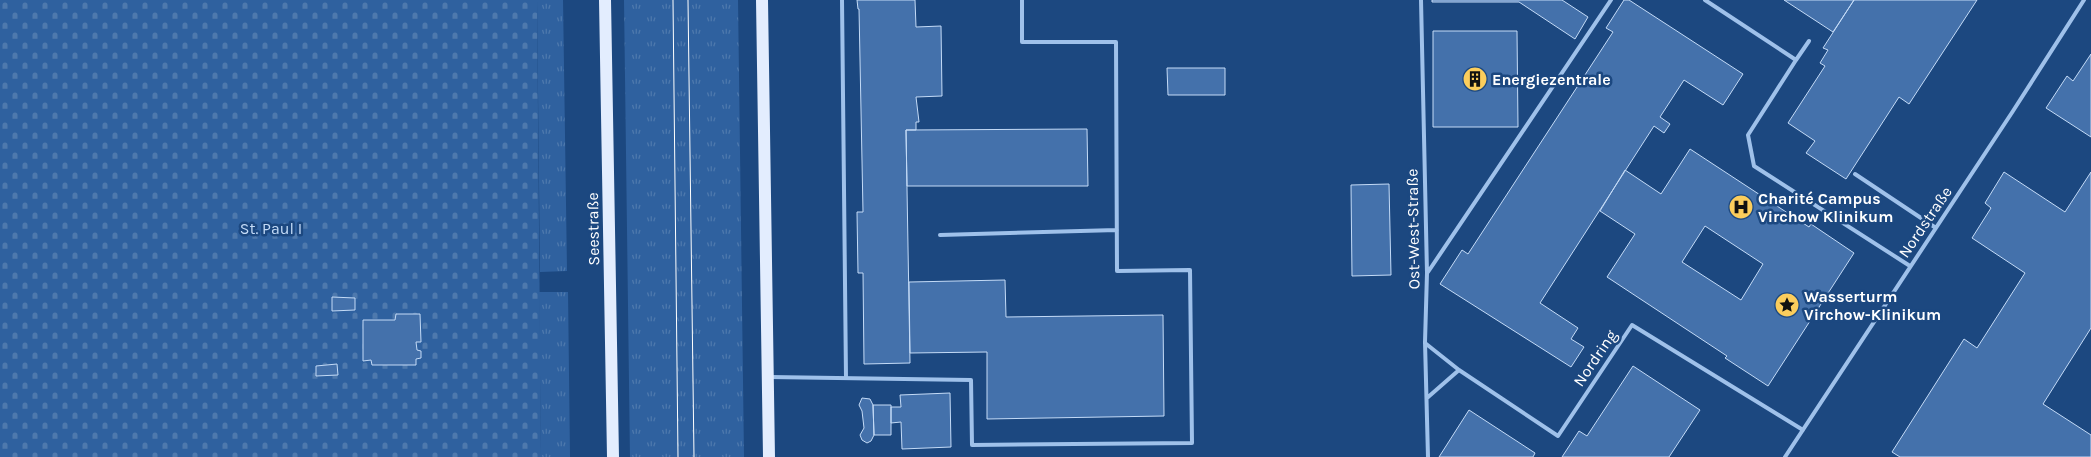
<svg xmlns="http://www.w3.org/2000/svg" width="2091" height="457" font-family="Karla,sans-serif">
<defs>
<pattern id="grass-tufts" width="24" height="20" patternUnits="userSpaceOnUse" patternTransform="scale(1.25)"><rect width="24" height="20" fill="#2f619f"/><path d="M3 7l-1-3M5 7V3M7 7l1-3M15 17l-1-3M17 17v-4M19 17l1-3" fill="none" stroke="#4e79ad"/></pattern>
<pattern id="cemetery-stones" width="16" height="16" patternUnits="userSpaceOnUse" patternTransform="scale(1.25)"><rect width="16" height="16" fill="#2f619f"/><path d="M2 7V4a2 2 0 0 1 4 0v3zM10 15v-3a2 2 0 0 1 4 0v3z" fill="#4e79ad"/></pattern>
</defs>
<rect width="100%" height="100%" fill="#1c4880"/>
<!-- grass -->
<path fill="url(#grass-tufts)" d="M537 0H563L567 271 540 272Z
M624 0H738L744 457H630Z
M539 292H568L570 457H541Z"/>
<!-- cemetery -->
<path fill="url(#cemetery-stones)" d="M0 0H537L541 457H0Z"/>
<!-- building -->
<path fill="#4471ab" stroke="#c4dbf7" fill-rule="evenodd" d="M857 0H915L916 27 941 26 942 96 916 97 919 122H916V130H906L910 363 864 364 863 273H858L857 212H863L859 9H858Z
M1432 0H1562L1588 17 1575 39 1519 2H1432Z
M1624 0H1629L1743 74 1723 105 1684 80 1660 117 1670 124 1664 133 1654 126 1540 303 1578 328 1571 339 1584 347 1571 367 1440 284 1462 250 1468 254 1613 32 1606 28Z
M1784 0H1854L1833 32Z
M1854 0H1977L1909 104 1899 97 1846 179 1806 153 1815 141 1788 123 1825 66 1820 63 1828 50 1823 48Z
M1433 31H1517L1518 127H1433Z
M2091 54V137L2046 108 2067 76 2073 81Z
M1167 68H1225V95H1168Z
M1087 129 1088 186H907L906 130Z
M1690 149 1809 227 1811 224 1854 253 1768 386 1725 358 1727 356 1607 277 1635 234 1600 211 1625 170 1661 194ZM1705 226 1763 264 1741 300 1682 262Z
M2004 172 2065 212 2091 172V328L2043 404 2091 435V457H1900L1892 452 1964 339 1977 348 2025 273 1972 238 1991 208 1985 203Z
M1389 184 1391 275 1352 276 1351 185Z
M1005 280 1006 317 1163 315 1164 416 987 419V352L910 353 909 282Z
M332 297 355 298V310L332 311Z
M396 314H420L421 342H416L417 350 421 351V358L416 359V365H372L371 360 363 361V320H395Z
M337 364 338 375 316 376V366Z
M1633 366 1700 410 1669 457H1562L1579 431 1587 436Z
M950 393 951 447 902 449 901 422 891 423V407H901L900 395Z
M862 398 870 399 873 405 874 435 871 441 867 443 862 440 860 435 864 428 862 411 859 405Z
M873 405H891V435H874Z
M1469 410 1535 453 1533 457H1439Z"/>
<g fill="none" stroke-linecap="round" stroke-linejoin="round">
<!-- lane -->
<path stroke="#9fc1ea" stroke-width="4" d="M842 0 846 377
M1421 0 1427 273 1425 342 1428 457
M1705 0 1796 60 1748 135 1754 166 1910 266
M1796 60 1809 41
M1855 174 1936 228
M940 235 1117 230
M1428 272 1611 0
M1425 343 1459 370
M770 377 971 380 972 445 1192 443 1190 270 1117 271 1116 42H1022V0
M1427 398 1459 370 1558 436 1632 325 1803 430
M1785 457 2013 111 2084 0"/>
<!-- primary -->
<path stroke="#e3edfe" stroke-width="12" d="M605 0 613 457
M762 0 769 457"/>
<!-- tram -->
<path stroke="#fff" stroke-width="1" d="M673 0 678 457
M688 0 694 457"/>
</g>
<!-- icons -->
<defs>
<symbol id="building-disc" viewBox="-11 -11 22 22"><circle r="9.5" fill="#fbcd5c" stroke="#1c4880"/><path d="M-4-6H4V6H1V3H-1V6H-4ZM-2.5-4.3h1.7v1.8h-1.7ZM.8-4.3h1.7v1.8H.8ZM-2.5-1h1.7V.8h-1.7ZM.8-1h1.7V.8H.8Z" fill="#111"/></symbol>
<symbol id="hospital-disc" viewBox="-11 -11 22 22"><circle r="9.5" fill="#fbcd5c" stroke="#1c4880"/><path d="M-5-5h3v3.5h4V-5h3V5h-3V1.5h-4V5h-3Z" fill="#111"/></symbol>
<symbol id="sight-disc" viewBox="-11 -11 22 22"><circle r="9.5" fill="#fbcd5c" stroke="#1c4880"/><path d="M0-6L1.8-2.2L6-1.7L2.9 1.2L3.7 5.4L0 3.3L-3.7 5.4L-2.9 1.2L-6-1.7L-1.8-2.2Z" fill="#111"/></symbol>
</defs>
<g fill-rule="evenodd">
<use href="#building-disc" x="1461" y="65" width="28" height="28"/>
<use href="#hospital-disc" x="1727" y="193" width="28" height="28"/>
<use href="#sight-disc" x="1773" y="291" width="28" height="28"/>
</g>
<g text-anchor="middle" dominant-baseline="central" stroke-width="5" stroke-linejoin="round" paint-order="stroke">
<!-- poi labels -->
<g font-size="16" font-weight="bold" fill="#fff" stroke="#1c4880" text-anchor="start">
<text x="1492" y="79">Energiezentrale</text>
<text x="1758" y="198">Charité Campus<tspan x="1758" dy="18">Virchow Klinikum</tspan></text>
<text x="1804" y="296">Wasserturm<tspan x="1804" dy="18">Virchow-Klinikum</tspan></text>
</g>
<!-- street labels -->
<g font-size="16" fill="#fff" stroke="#1c4880">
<text transform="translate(1925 222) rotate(-56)">Nordstraße</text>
<text transform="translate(593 229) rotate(-91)">Seestraße</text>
<text transform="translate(1413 229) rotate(-91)">Ost-West-Straße</text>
<text transform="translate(1595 358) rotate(-56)">Nordring</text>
</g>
<!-- park labels -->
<g font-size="16" fill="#c4dbf7" stroke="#1c4880">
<text x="271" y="228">St. Paul I</text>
</g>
</g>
</svg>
